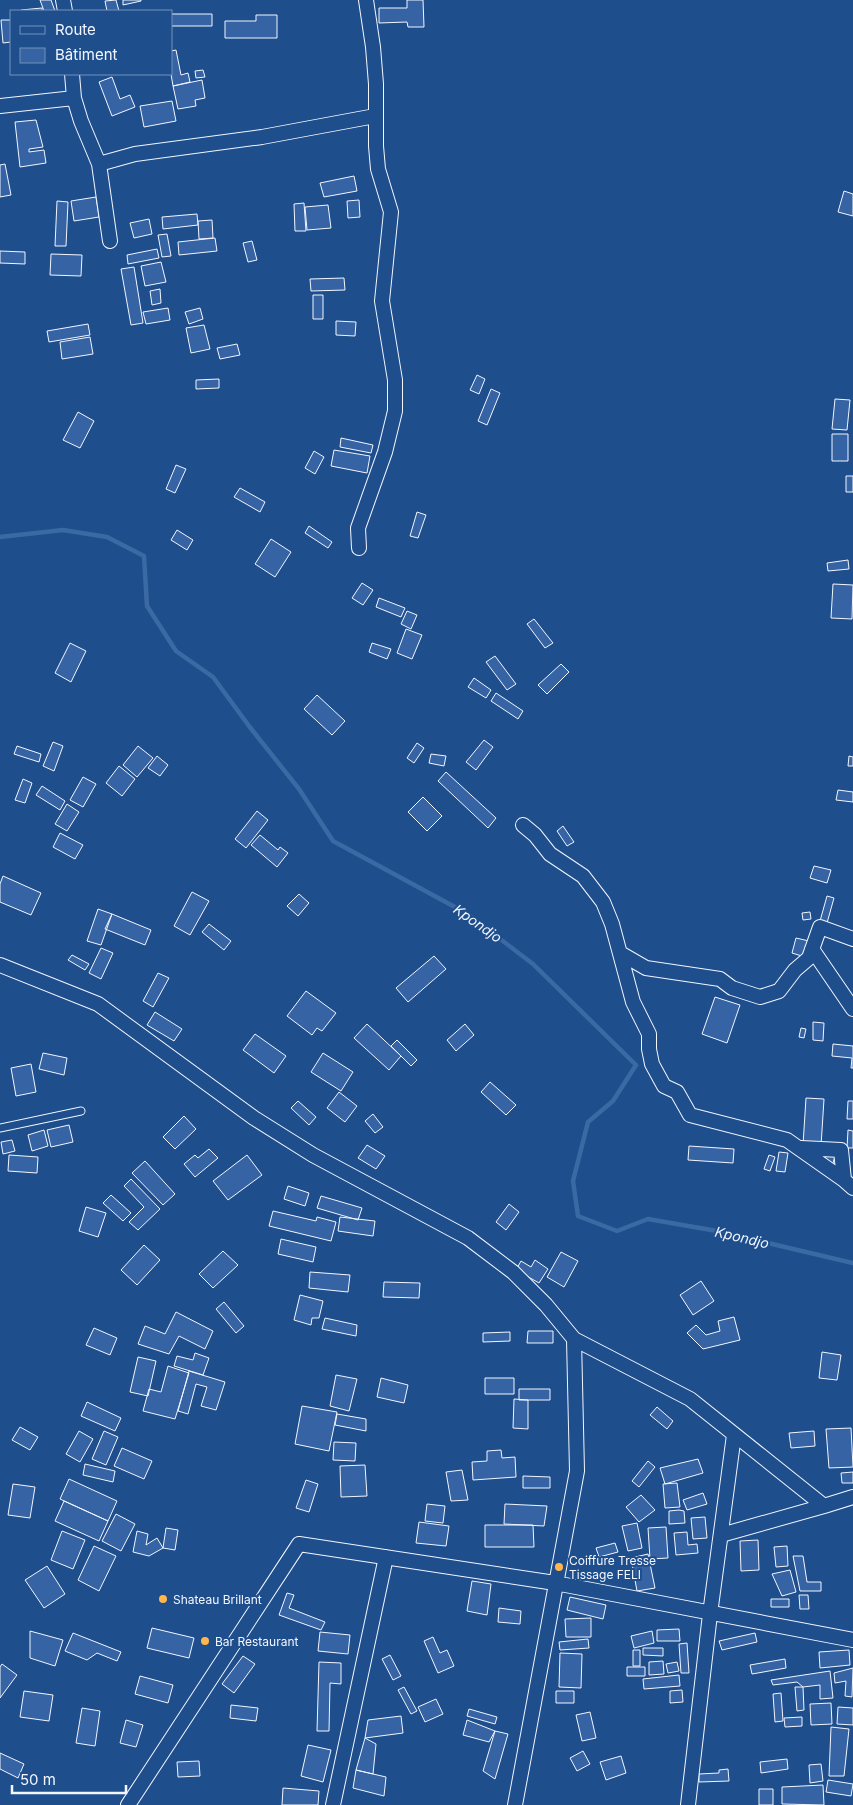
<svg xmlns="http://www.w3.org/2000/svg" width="853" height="1805" font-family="Inter,sans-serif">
<rect width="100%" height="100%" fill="#1f4e8c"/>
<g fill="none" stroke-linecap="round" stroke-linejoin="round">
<!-- stream -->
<path stroke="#3b69a3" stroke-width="4.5" d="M0 537 63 530 107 537 144 556 147 606 176 651 213 677 249 726 299 789 333 841 466 913 533 964 636 1065 613 1101 588 1122 573 1181 578 1216 617 1231 648 1219 717 1231 853 1263"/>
</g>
<!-- building -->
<path fill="#3563a3" stroke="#f2f6ff" d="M40 0H51L55 11H44Z
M116 0 119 11H107L105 1Z
M123 0H141V1L123 5Z
M407 0H423L424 27H408L407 22 379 23V8H407Z
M42 8V11H21V10Z
M171 14H212V26H171Z
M256 15H277V38H225V21H256Z
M1 20H11V42L3 43Z
M176 50 181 75 188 73 190 82 173 86 171 74V51Z
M203 70 205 77 196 78 195 71Z
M112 77 120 99 130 95 135 107 112 116 99 82Z
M202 80 205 98 195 100 196 106 178 109 173 86Z
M172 101 176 121 144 127 140 106Z
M36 120 43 147 29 149V152L44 150 46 163 20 167 15 122Z
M5 164 11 195 0 197V165Z
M354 176 357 191 324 197 320 183Z
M844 191 853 194V216L838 212Z
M96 197 99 217 74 221 71 201Z
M359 200 360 217 348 218 347 201Z
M57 201 68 202 66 246H55Z
M304 203 306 231H295L294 204Z
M328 205 331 228 307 230 305 207Z
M197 214 198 225 163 229 162 217Z
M149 219 152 234 134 238 130 223Z
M212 220 213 238 199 239 198 221Z
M167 234 171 256 162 257 158 235Z
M215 238 217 251 179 255 178 242Z
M252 241 257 260 248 262 243 243Z
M157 249 159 258 128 264 127 255Z
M0 251 25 252V264L0 263Z
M51 254 82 255 81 276 50 275Z
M161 262 166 282 145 286 141 266Z
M134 267 143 323 131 325 121 269Z
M344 278 345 290 311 291 310 279Z
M160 289 161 303 152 305 150 291Z
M313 295H323V319H313Z
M168 308 170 320 146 324 143 312Z
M200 308 203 319 189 324 185 312Z
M336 321 356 322 355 336 336 335Z
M88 324 90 335 49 342 47 331Z
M204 325 210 349 191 353 186 328Z
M90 337 93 354 62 359 60 342Z
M237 344 240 355 220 359 217 348Z
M477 375 485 379 479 394 470 390Z
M219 379V388L196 389V380Z
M491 389 500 393 487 425 478 421Z
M835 399 850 400 847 430 832 429Z
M78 412 94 421 80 448 63 440Z
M832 434H848V461H832Z
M341 438 373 445 371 453 340 447Z
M334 450 370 456 367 473 331 466Z
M314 451 324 457 315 474 305 468Z
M176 465 186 469 175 493 166 489Z
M846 476H853V492H846Z
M240 488 265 502 260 512 234 497Z
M417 512 426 515 418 538 410 536Z
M309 526 332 542 328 548 305 533Z
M177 530 193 540 187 550 171 540Z
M271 539 291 552 275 577 255 564Z
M848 560 849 569 828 571 827 563Z
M362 583 373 590 363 605 352 598Z
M833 584 853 585 852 619 831 618Z
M379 598 405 608 401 617 376 607Z
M407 611 417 615 411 629 401 624Z
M534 619 553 643 545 648 527 624Z
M406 629 422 635 412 659 397 653Z
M70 643 86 651 71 682 55 673Z
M372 643 391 649 387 659 369 652Z
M495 656 516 684 507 690 486 662Z
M561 664 569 672 547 694 538 685Z
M474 678 491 690 486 698 468 687Z
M496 693 523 711 518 719 491 701Z
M317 695 345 721 332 735 304 709Z
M484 740 493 747 476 770 466 762Z
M53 742 63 746 54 771 43 766Z
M417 743 424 748 414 763 407 758Z
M17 746 41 754 39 762 14 754Z
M138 746 153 758 137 777 123 765Z
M431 754 446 756 444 766 429 763Z
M157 756 168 765 160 776 148 768Z
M849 756 853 757V766H848Z
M119 766 135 779 122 796 106 783Z
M446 772 496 818 488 828 438 781Z
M83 777 96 784 83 807 70 800Z
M23 779 32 783 25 803 15 800Z
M42 786 65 801 60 810 36 795Z
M838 790 853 792V802L836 800Z
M423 797 442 816 427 831 408 812Z
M67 804 79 812 67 831 55 824Z
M257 811 268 820 246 848 235 839Z
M563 826 574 842 567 846 557 831Z
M60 833 83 845 75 859 53 847Z
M260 835 278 850 280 847 288 853 277 867 251 845Z
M814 866 831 870 827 883 810 878Z
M3 876 41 893 31 915 0 902V884Z
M192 892 209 901 190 935 174 926Z
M299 894 309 903 298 916 287 906Z
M827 896 834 898 827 923 820 921Z
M98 909 112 914 101 945 87 941Z
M810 912 811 919 803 920 802 913Z
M112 914 151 930 145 945 105 929Z
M209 924 231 941 224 950 202 932Z
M796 938 809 941 805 957 792 953Z
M101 948 113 953 101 979 89 973Z
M72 955 89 964 85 970 68 960Z
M434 956 446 969 408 1002 396 988Z
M158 973 169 978 153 1007 143 1001Z
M306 991 336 1013 322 1031 317 1028 312 1035 287 1016Z
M715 997 740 1005 727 1043 702 1034Z
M155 1012 182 1029 174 1041 147 1025Z
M813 1022 824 1023 823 1041 813 1040Z
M367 1024 401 1056 389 1070 354 1038Z
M465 1024 474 1035 456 1051 447 1040Z
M801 1028 806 1029 804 1038 799 1037Z
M255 1034 286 1056 274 1073 243 1050Z
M397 1040 417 1060 411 1066 391 1046Z
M833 1044 853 1046V1068H851L852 1058 832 1056Z
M43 1053 67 1058 64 1075 39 1069Z
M323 1053 353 1072 341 1091 311 1072Z
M31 1064 36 1092 16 1096 11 1068Z
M490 1082 516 1105 506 1115 481 1092Z
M339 1092 357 1106 345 1122 327 1108Z
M806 1098 824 1099 821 1146 803 1145Z
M298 1101 316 1117 309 1125 291 1108Z
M848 1101H853V1119H847Z
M373 1114 383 1127 375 1133 365 1121Z
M184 1116 196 1129 175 1149 163 1137Z
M69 1125 73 1142 51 1147 47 1130Z
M44 1130 48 1146 32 1151 28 1135Z
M848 1130 853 1131V1148H847Z
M12 1140 15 1151 3 1154 1 1142Z
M367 1145 385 1156 376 1169 358 1158Z
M689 1146 734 1149 733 1163 688 1160Z
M209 1149 218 1158 195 1177 184 1164 195 1155 198 1158Z
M779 1152 788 1153 785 1172 776 1171Z
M9 1155 38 1157 37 1173 8 1171Z
M247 1155 262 1175 228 1200 213 1181Z
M769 1155 775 1157 770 1171 764 1169Z
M825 1155 835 1156 833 1163 832 1164 824 1159Z
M145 1161 175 1194 163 1205 132 1173Z
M131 1179 160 1209 138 1230 129 1222 144 1207 124 1186Z
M288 1186 309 1193 305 1206 284 1199Z
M111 1195 131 1213 123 1221 103 1203Z
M321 1196 362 1208 358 1220 317 1208Z
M509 1204 519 1212 506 1230 496 1222Z
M86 1207 106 1213 98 1237 79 1231Z
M273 1211 316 1221 317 1217 336 1222 331 1241 269 1226Z
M340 1217 375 1221 373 1236 338 1231Z
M281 1239 316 1247 313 1262 278 1254Z
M144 1245 160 1260 137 1285 121 1270Z
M223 1251 238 1265 213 1288 199 1274Z
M561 1252 578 1261 564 1287 547 1277Z
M535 1260 548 1269 539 1283 516 1270 521 1261 531 1267Z
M310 1272 350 1275 348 1292 309 1288Z
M701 1281 714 1301 693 1315 680 1295Z
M384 1282 420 1283 419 1298 383 1297Z
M300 1295 323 1301 319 1318H312L311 1325 294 1320Z
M224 1302 244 1326 236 1333 216 1309Z
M176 1312 213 1331 205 1349 179 1336 169 1354 138 1344 145 1326 165 1334Z
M734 1317 740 1340 703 1349 687 1333 696 1325 706 1335 720 1331 718 1321Z
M325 1318 357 1325 356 1336 322 1329Z
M94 1328 117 1338 110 1355 86 1345Z
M528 1331H553V1343H527Z
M510 1332V1341L483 1342V1333Z
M822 1352 841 1355 837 1380 819 1378Z
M195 1353 209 1358 203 1375 174 1366 177 1356 193 1360Z
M138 1357 156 1361 148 1396 130 1392Z
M168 1366 189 1373 175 1419 143 1411 149 1389 161 1392Z
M189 1371 225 1382 216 1410 201 1406 207 1387 196 1384 188 1414 178 1411Z
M336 1375 357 1379 349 1411 330 1406Z
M381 1378 408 1385 404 1403 377 1397Z
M485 1378H514V1394H485Z
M519 1389H550V1400H519Z
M514 1399 528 1400V1429L513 1428Z
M87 1402 121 1418 115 1431 81 1416Z
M302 1406 337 1412 329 1451 295 1444Z
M657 1407 673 1421 667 1429 650 1415Z
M337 1414 366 1419V1431L335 1425Z
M20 1427 38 1437 30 1450 12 1440Z
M851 1428 853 1467 829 1468 826 1429Z
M79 1431 93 1439 80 1462 66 1454Z
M104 1431 118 1437 106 1465 92 1459Z
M814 1431 815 1446 791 1448 789 1433Z
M334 1442 356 1443 355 1461 333 1460Z
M122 1448 152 1461 144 1479 114 1466Z
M501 1450 502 1458 515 1457 516 1477 473 1480 472 1462 487 1461V1451Z
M698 1459 703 1473 665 1484 660 1468Z
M648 1461 655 1467 639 1487 632 1481Z
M85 1464 115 1471 113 1482 83 1475Z
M365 1465 367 1496 341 1497 340 1466Z
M462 1470 468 1500 451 1501 446 1472Z
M853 1472V1483H842L841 1473Z
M523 1476 550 1477V1488H523Z
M69 1479 117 1501 108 1521 60 1499Z
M306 1480 318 1484 309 1512 296 1508Z
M677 1483 680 1507 665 1508 663 1484Z
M13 1484 35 1487 30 1518 8 1515Z
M703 1493 707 1504 687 1510 683 1500Z
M641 1495 655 1510 639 1522 626 1507Z
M64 1501 108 1521 99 1541 55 1521Z
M427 1504 445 1506 443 1523 425 1521Z
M505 1504 547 1506 544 1526 504 1524Z
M679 1510 684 1511 685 1523 669 1524V1511Z
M116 1514 135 1524 121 1551 102 1541Z
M705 1517 707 1538 693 1539 691 1518Z
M419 1522 449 1526 446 1546 416 1543Z
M637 1523 642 1548 628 1551 622 1526Z
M485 1525H533L534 1547H485Z
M666 1527 668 1558 650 1559 648 1528Z
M166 1528 178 1530 175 1550 163 1548Z
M62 1531 85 1540 73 1569 51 1560Z
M137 1531 148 1534 146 1545 157 1538 163 1548 149 1556 133 1552Z
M687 1532 688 1545 697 1544 698 1553 676 1555 674 1533Z
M758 1540 759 1570 741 1571 740 1541Z
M615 1543 618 1552 599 1557 596 1548Z
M94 1546 116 1556 99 1591 78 1580Z
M787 1546 788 1566 776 1567 774 1547Z
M648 1554 655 1588 637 1591 631 1558Z
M793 1556H803L807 1582H821V1591H800Z
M47 1566 65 1594 44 1608 25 1580Z
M790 1570 796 1592 782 1596 772 1574Z
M472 1581 491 1584 487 1615 467 1611Z
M287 1593 294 1595 289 1608 325 1622 321 1630 279 1615Z
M799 1595H808L809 1609H800Z
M570 1597 606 1605 603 1619 567 1610Z
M771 1599H789V1607H771Z
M499 1608 521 1611 520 1624 498 1622Z
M591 1618V1637H566L565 1619Z
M152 1628 194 1638 189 1658 147 1648Z
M679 1629 680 1641H657V1630Z
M30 1631 63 1640 55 1666 30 1658Z
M652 1631 654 1643 634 1648 631 1636Z
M320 1632 350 1635 348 1654 318 1651Z
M73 1633 121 1652 117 1661 97 1653 87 1660 65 1651Z
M755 1633 757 1642 722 1650 719 1641Z
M433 1637 440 1653 447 1650 454 1666 438 1673 424 1641Z
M588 1639 589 1648 560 1650 559 1642Z
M687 1643 689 1673H681L679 1644Z
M643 1648H663V1656L643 1655Z
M633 1650H640V1666H633Z
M849 1650 850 1665 820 1668 819 1652Z
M560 1653 582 1654 581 1688 559 1687Z
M390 1655 401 1676 393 1680 382 1659Z
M243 1656 255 1664 234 1693 222 1684Z
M785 1659 786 1668 752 1674 750 1665Z
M663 1661 664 1674 649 1675V1662Z
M319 1662 341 1663V1684L330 1683 329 1731H317Z
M677 1662 679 1671 668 1673 666 1664Z
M2 1664 17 1675 0 1698V1667Z
M627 1667H645V1676H627Z
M853 1668 852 1697 845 1696 846 1681 835 1683 834 1673Z
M830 1671 833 1698 820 1699V1685L803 1687 797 1682 773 1685 771 1680Z
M679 1675 680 1686 644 1689 643 1679Z
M140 1676 173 1685 168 1703 135 1694Z
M404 1687 417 1711 411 1714 398 1690Z
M795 1687H803L804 1710 797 1711Z
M682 1690 683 1702 670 1703V1691Z
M24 1691 53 1695 49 1721 20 1717Z
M556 1691H574V1703H556Z
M781 1693 783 1721 775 1722 773 1694Z
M436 1699 443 1714 425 1722 418 1707Z
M831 1703 832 1724 811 1725 810 1704Z
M231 1705 258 1708 256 1721 230 1718Z
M838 1707 853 1708V1725L837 1724Z
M82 1708 100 1711 95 1746 76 1743Z
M469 1709 497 1717 495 1724 467 1716Z
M590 1712 596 1738 582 1741 576 1715Z
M401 1716 403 1733 365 1738 368 1720Z
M802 1717V1726L785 1727 784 1718Z
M126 1720 143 1725 136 1747 120 1743Z
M467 1720 495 1731 489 1742 463 1735Z
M831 1727 849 1729 844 1776H829Z
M495 1731 508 1734 495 1779 483 1771Z
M365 1738 376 1744 373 1774 356 1770Z
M308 1745 331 1750 323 1782 301 1776Z
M583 1751 590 1764 577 1771 570 1758Z
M0 1753 24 1764 18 1778 0 1769Z
M621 1756 626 1773 606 1780 600 1762Z
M787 1759 788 1769 761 1773 760 1762Z
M199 1761 200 1776 178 1777 177 1762Z
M821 1764 823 1781 810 1783 809 1765Z
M728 1769 729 1781 699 1782V1774L719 1773V1770Z
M356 1770 386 1777 384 1796 353 1788Z
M828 1780 853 1784 851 1796 826 1792Z
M823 1785 824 1805 782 1804V1787Z
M283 1788 319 1791 318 1805H282Z
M759 1789H773V1805H759Z"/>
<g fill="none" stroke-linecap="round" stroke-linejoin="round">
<defs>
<path id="lane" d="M0 1128 81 1111"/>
<path id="street" d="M63 0 65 11
M72 74 74 98 81 121 99 164 110 241
M0 106 74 98
M99 164 135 154 262 137 375 116
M359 548 358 528 385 452 395 411V380L382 301 391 212 378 169 376 146V84L373 47 366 0
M523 825 535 835 550 854 583 876 603 902 612 924 633 1002 649 1034V1049L652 1064 664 1086 677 1092 690 1115 787 1140 844 1180 853 1188
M812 949 853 1009
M620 953 646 968 720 979 732 988 760 997 779 991 795 970 809 958 820 927 853 939
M0 965 98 1004 254 1118 313 1155 468 1238 513 1272 546 1305 574 1339 690 1399 824 1506 853 1497
M801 1148 841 1150 844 1180
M721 1535 824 1506
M128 1805 299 1544 555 1583 853 1640
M333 1805 386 1557
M515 1805 577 1471 574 1339
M688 1805 710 1614 734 1435"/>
</defs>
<!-- lane casing -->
<use href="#lane" stroke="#f2f6ff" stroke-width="9"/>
<!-- street casing -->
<use href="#street" stroke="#f2f6ff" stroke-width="16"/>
<!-- lane -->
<use href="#lane" stroke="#1f4e8c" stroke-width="7"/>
<!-- street -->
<use href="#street" stroke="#1f4e8c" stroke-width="14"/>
</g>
<!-- markers -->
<g fill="#ffb74d" stroke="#1f4e8c" stroke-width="2">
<circle cx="559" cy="1567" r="5"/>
<circle cx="163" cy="1599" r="5"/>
<circle cx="205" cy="1641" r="5"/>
</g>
<g text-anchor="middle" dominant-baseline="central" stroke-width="4" stroke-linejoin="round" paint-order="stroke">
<!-- poi labels -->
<g font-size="12" fill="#f2f6ff" stroke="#1f4e8c" text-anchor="start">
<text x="569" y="1560">Coiffure Tresse<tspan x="569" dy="14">Tissage FELI</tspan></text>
<text x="173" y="1599">Shateau Brillant</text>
<text x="215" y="1641">Bar Restaurant</text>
</g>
<!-- water labels -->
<g font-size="14" font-style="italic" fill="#f2f6ff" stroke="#1f4e8c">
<text transform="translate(478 923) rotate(35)">Kpondjo</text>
<text transform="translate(742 1237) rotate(13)">Kpondjo</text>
</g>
</g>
<!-- legend -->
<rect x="10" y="10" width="162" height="65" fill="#1f4e8c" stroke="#7391ba"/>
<rect x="20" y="26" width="25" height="8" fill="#1f4e8c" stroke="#7391ba"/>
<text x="55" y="35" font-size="15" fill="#f2f6ff">Route</text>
<rect x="20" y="48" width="25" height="15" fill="#3563a3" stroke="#7391ba"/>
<text x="55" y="60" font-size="15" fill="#f2f6ff">Bâtiment</text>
<!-- scale -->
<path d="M12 1785v8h114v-8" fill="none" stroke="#f2f6ff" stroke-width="2.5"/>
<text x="20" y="1785" font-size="15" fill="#f2f6ff" stroke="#1f4e8c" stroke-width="4" paint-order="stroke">50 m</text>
</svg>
